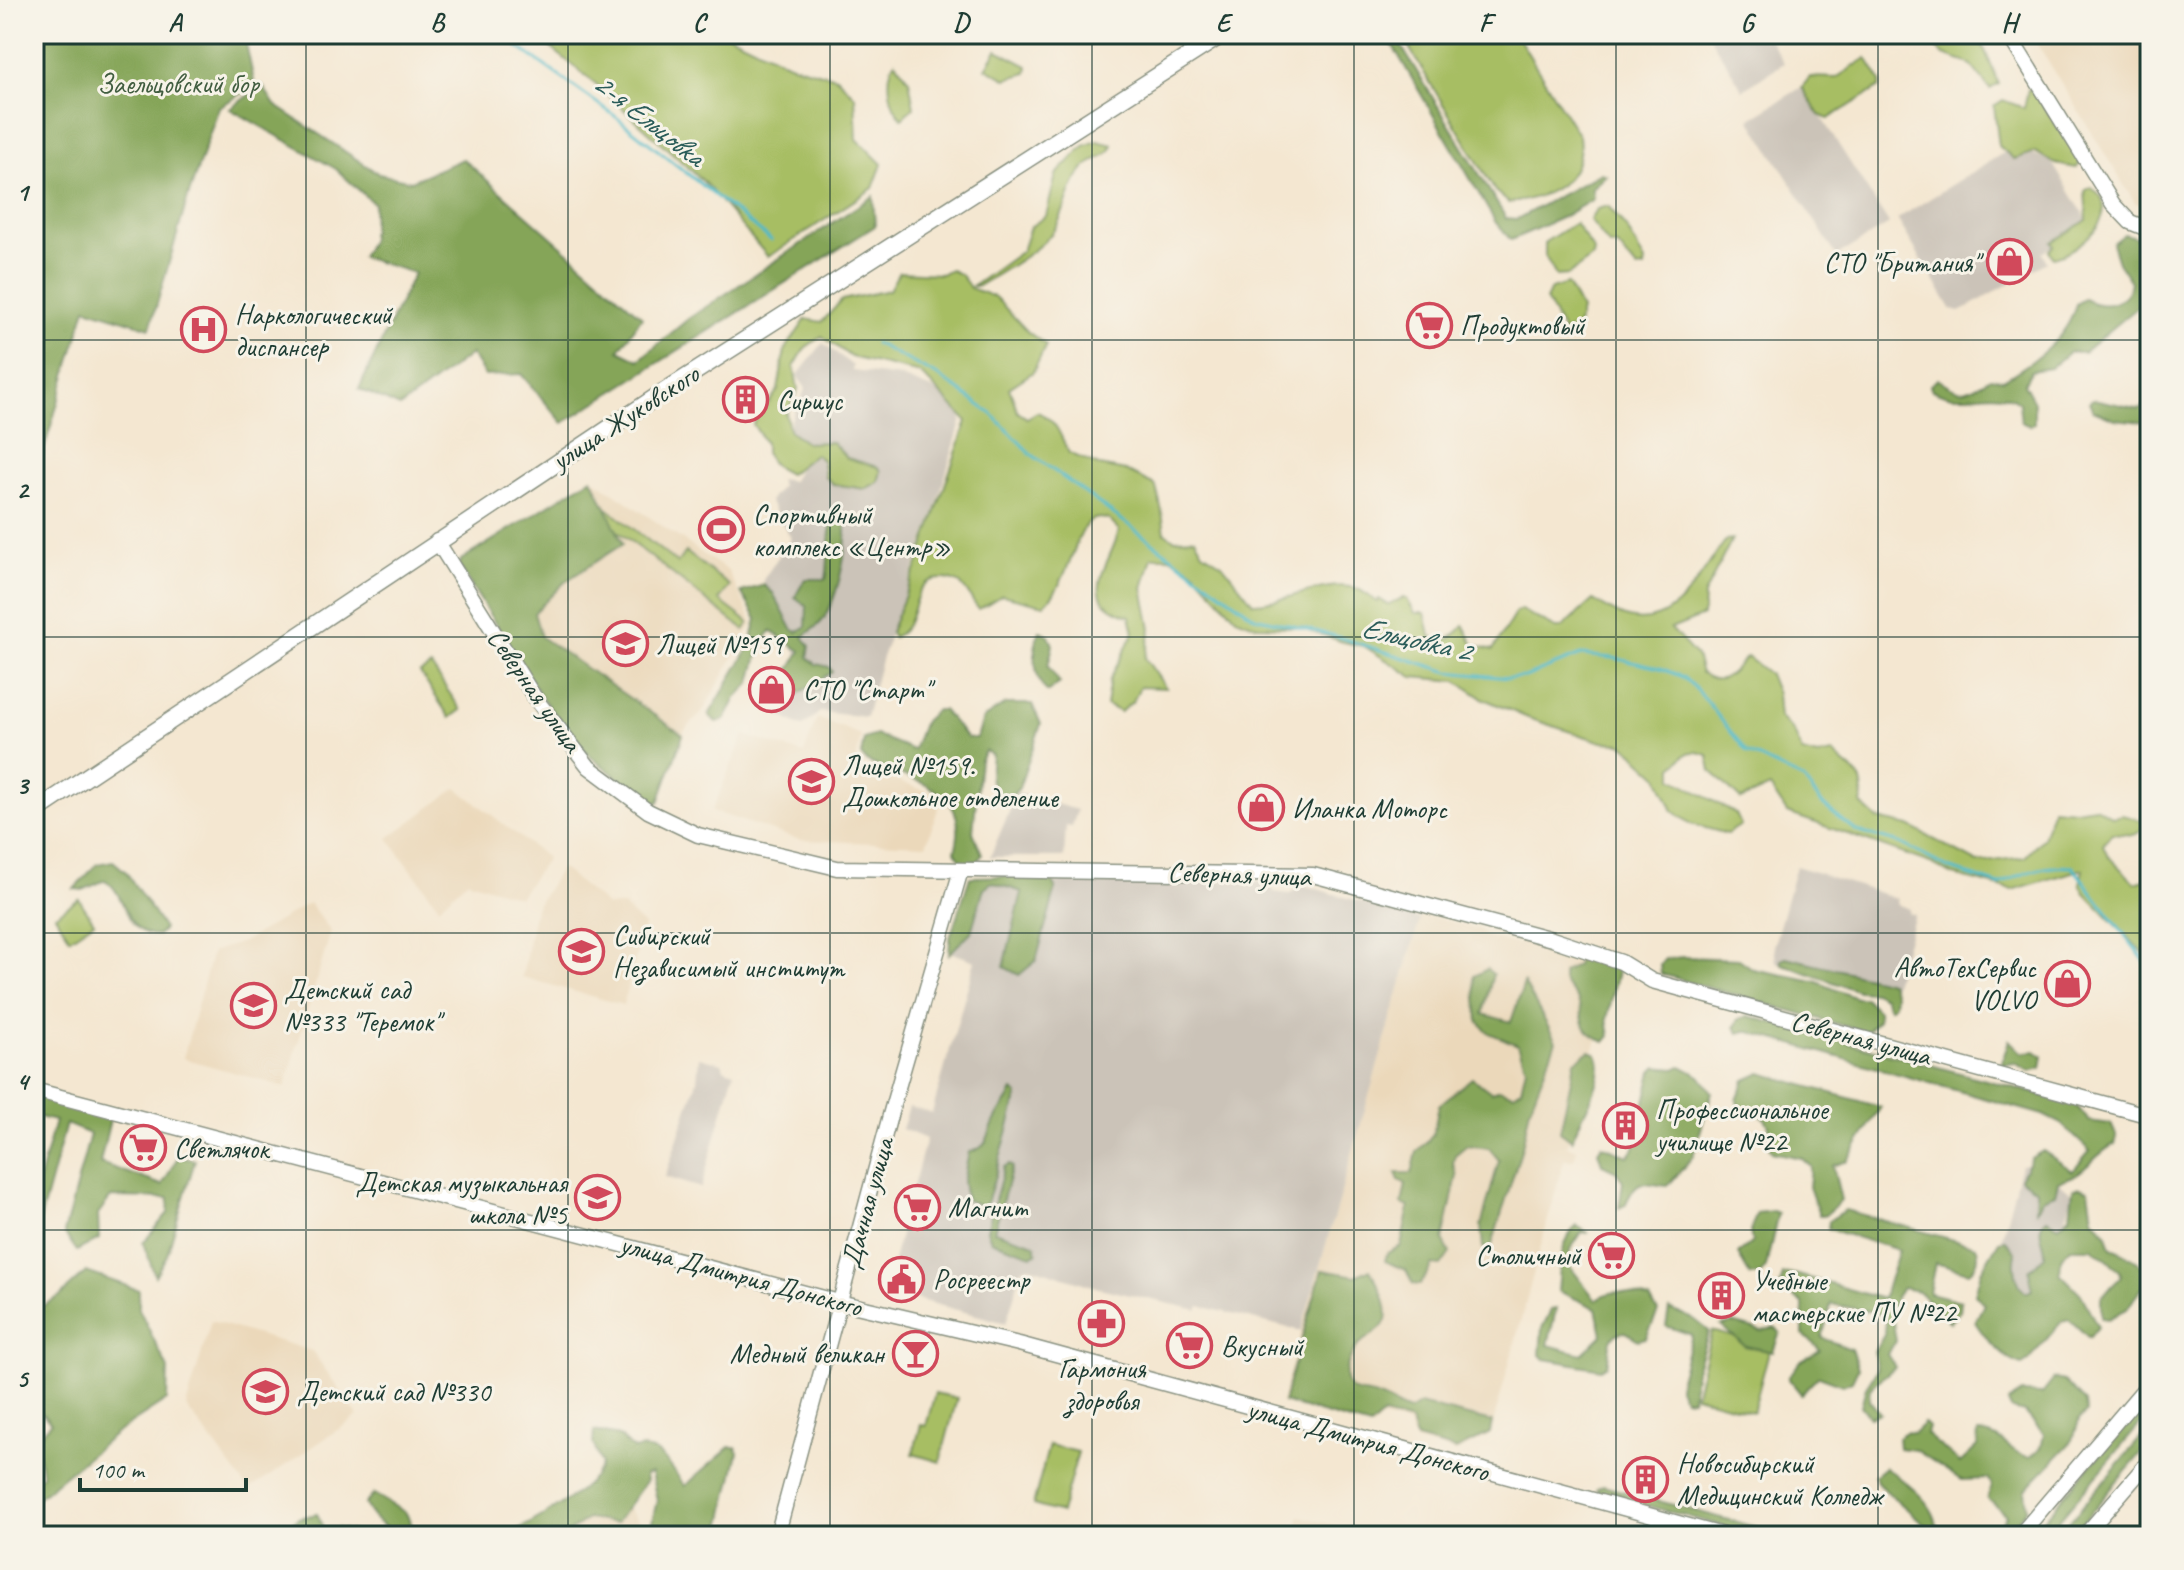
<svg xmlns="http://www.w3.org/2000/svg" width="2184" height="1570" font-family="Caveat,sans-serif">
<rect width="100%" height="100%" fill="#f7f3e8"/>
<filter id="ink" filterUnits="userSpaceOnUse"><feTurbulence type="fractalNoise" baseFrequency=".0125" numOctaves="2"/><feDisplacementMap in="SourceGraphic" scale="16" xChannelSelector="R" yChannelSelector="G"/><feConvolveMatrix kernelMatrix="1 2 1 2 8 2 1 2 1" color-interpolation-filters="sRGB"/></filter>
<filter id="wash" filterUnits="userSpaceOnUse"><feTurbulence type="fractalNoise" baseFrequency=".006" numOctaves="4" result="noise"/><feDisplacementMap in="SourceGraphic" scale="32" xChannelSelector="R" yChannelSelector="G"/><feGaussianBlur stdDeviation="1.8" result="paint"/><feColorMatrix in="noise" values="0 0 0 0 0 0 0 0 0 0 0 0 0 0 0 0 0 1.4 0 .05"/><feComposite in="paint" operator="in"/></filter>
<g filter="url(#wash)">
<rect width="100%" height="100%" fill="#f4e7d1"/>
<!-- built -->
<path fill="#ebd8ba" d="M2031 34H2150V207L2135 203Z
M592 478 728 571 753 623 702 713 684 731 659 802 652 804 591 757 461 560Z
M817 718 861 735 855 766 942 797 926 845 800 840 712 811 744 735 804 754Z
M457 788 547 858 519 897 467 880 439 907 388 838Z
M561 868 607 906H623L644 926 623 1005 522 977 535 908Z
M309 903 331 931 285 1087 183 1058 212 952 243 942Z
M1421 914 1480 929 1485 936 1516 944 1523 940 1593 961 1612 985 1567 1146 1577 1149 1574 1160H1564L1490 1435 1456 1452 1415 1441 1409 1425 1382 1418 1371 1428 1281 1402Z
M211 1321 312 1351 358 1416 249 1490 186 1407Z
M617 1491 648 1536H551Z
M1300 1516 1304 1517 1373 1536H1294Z"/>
<!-- industrial -->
<path fill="#cbc3b8" d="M1708 34H1766L1784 63 1743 90Z
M1802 87 1889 224 1837 256 1750 119Z
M2013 147 2051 161 2087 220 2052 241 2054 245 2042 253 2047 262 1960 312 1952 310 1897 219Z
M823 343 853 366 852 371 901 377 949 396 962 419 933 517 881 660 866 717 820 712 802 727 775 713 809 673 782 629 763 580 791 538 769 501 781 487 779 479 792 481 808 450 785 433 806 388 797 376Z
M1017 793 1077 810 1072 827 1066 826 1064 857H990Z
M1796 866 1898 899 1896 904 1910 909 1909 913 1915 915 1890 996 1776 962 1774 945Z
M973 878 1060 883 1068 878 1268 882 1274 892 1290 894 1303 885 1420 919 1301 1331 1200 1306 1198 1310 1099 1288 1029 1266 1022 1269 1006 1323 897 1294 888 1279 926 1139 902 1129 909 1107 932 1113 975 961 953 953Z
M699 1057 722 1063 724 1069 734 1072 701 1188 665 1177 697 1081Z
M2027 1164 2047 1172 2073 1194 2037 1307 2018 1310 2000 1245 2021 1165Z"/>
<!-- green -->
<path fill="#a7be63" stroke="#637e4c" stroke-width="2" d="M534 34H727L789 64 836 77 855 96 857 139 882 164 873 188 768 257 704 182 596 84Z
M1401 34H1516L1579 136C1585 181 1548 198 1509 203L1495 191Z
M1921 34H1978L1999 84 1990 89 1970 64 1944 55Z
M997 50 1028 66 1027 73 1006 79 986 68Z
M1867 58 1881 81 1880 87 1828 119 1819 115 1802 87 1810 77 1836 78Z
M895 61 909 80 914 107 902 118C889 106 885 75 895 61Z
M2028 89 2033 91 2076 153 2080 164 2076 168 2056 164 2035 152 2014 159 1999 146 1994 106 2003 100 2024 108Z
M1097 141 1113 145C1109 157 1094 158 1085 168 1068 186 1067 210 1054 230 1041 250 999 273 978 286H973L1022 251 1030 227 1046 216 1056 175 1084 146Z
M2091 187C2127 211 2079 252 2053 257L2049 251 2054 245 2052 242 2087 220 2085 191Z
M1608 206 1627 229 1645 262 1644 268 1637 269 1618 246 1609 245 1590 220 1597 209Z
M1575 223 1594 251 1593 257 1568 275 1556 276 1545 256V242Z
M951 270 961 275 970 288 995 297 1028 332 1046 345 1033 372 1009 388 1018 412 1027 418 1037 412C1058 420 1060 436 1069 453L1099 466 1126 471 1155 485C1161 501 1163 517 1165 533L1174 539 1195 538 1203 552 1222 564 1253 603C1283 604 1328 578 1357 589 1364 591 1371 599 1378 602L1379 599 1389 605 1402 598 1407 599 1415 613H1425L1430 635 1438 640 1449 639 1464 626 1474 645 1493 650 1516 612 1521 610 1556 628H1562L1593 600C1604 606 1616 615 1628 618 1676 631 1702 570 1726 540L1732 539 1704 595 1703 616 1671 629 1696 656 1701 673C1726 690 1732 668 1747 657L1769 674 1777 694 1779 717 1794 732 1802 752 1817 756 1833 753C1852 775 1868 771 1861 804L1877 819 1909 826 1978 863 2025 857 2043 838 2053 808 2075 810 2095 807 2113 817 2122 815 2147 822 2148 827 2134 835 2112 833 2103 845 2108 856 2135 883 2145 880 2150 886V960L2085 893 2080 884 2083 869 2012 890 1953 875 1933 864 1787 813 1770 787 1741 800 1711 771 1708 755C1689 748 1686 753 1673 767V778L1736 814 1741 825 1727 834 1691 824 1673 811 1658 776 1622 743 1602 742 1528 718 1484 699 1457 681 1413 677 1364 646 1343 642 1301 627 1257 626 1236 618 1194 571 1170 557H1152L1143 588 1151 629 1145 658 1166 688 1140 687 1132 702 1120 712 1106 705 1110 679 1134 632 1130 616C1074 600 1111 565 1119 530L1108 519C1101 518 1095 517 1089 522 1075 535 1067 585 1044 605L1002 595 979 609C971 602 969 590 960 584 954 580 948 579 942 579 905 579 922 626 893 637L890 632 918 564 967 421 920 373 851 357 822 336 805 348 794 367 798 389 786 414 789 430 806 443 832 442 847 458 878 467 881 471 878 482 865 489 833 484 825 477 823 461 815 454 789 474 774 466 765 453V443L753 424 778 390 785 350 806 319 822 322 842 300 889 290 899 272 941 274Z
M1567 284 1581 309 1578 325 1564 333 1546 300 1551 289Z
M593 497 677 563 686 552 730 586 719 600 749 623 744 630 586 506Z
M431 666 461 710 450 718 420 673Z
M79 899 94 922 70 938 55 915Z
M1712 1331 1770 1347 1753 1412 1695 1396Z
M935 1393 957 1398 940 1462 913 1454 921 1425 926 1426Z
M1049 1445 1078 1452 1061 1513 1033 1505Z"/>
<!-- forest -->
<path fill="#85a559" stroke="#527146" stroke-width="2" d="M34 34H244L255 86 219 107 188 197 150 328 86 308 34 483Z
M1386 34H1394L1506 218 1517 219 1601 173 1606 175 1592 188 1593 199 1563 217 1511 240 1496 223Z
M262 85 275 105 379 174 411 181 463 159 642 317 619 350 639 360 688 319 873 196 875 226 563 423 521 374 485 376 471 354 400 407 359 389 414 273 361 257 371 239 374 204 336 169 230 109Z
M2124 234 2138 238 2137 270 2150 290V297L2084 352H2069L2050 368 2031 371 2024 384 2034 402V423L2030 426 2021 422 2019 403C1998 383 1961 406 1932 390L1930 385 1938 379C1963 396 1964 393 1990 378L2003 380C2032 363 2068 339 2076 304L2084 299C2103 309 2126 306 2131 282L2118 262 2112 243Z
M2093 399 2140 409 2150 402V423L2115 419 2093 410 2089 402Z
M592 478 623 544 566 581 534 613 541 637 683 735 659 802 652 804 591 757 544 701 459 566 461 560Z
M838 511 843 512C852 535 838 602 822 621 817 627 809 632 803 637L810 646 808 657 816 664 829 667 832 672 796 695 775 677 790 669 801 651 771 631 761 644 751 683 736 698 726 718 717 723 709 715 750 646 757 619 741 592 764 585 773 593 792 629 797 632 806 627 807 606 795 597 805 579H826C830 559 826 524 838 511Z
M1040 631 1049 635 1053 645 1048 666 1060 683 1048 692C1033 681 1032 646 1040 631Z
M1005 704H1032L1041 724 1019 788 1012 796 996 799 990 777 992 755 985 751 980 760 973 832 982 854 978 861 963 863 955 851C974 785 907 781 866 761L861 755 864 739 876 735 913 750 924 721 936 710H943L967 738H977L983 719Z
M113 861 126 872 164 929 158 935C123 936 128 894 105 880L83 890 74 889 97 864Z
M1049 875 1056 888 1036 961 1019 975 1004 967 1022 892 992 882 984 888 971 932 949 954 950 938 970 877Z
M1580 954 1606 960 1618 971 1607 1019 1610 1036 1605 1042C1578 1029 1586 1024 1578 1001 1576 993 1566 989 1563 981V973L1576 965Z
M1683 957 1739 959 1753 969 1815 981 1856 998H1865L1878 1011V1020L1866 1032 1661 974 1660 965 1665 959Z
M1786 957 1890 982 1895 994 1894 1004 1889 1008 1884 997 1874 992 1858 991 1782 964 1781 959Z
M1487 969 1493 974 1483 1014 1511 1022 1524 983 1556 1041 1530 1108 1522 1147 1491 1248H1483L1481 1226 1499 1160 1489 1148 1467 1145 1455 1155 1453 1163 1457 1176 1443 1240 1450 1253 1441 1266 1432 1265 1420 1285 1413 1284 1406 1270 1385 1261 1387 1253 1401 1246 1409 1207 1402 1204 1406 1184 1399 1180 1396 1173H1412L1417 1152 1433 1135 1439 1105 1472 1078 1491 1092 1499 1089 1514 1094 1521 1089 1526 1067 1518 1045 1489 1033 1478 1021 1474 976Z
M1748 1016 2075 1104 2089 1121 2111 1124 2117 1137 2115 1144C2092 1155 2086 1176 2058 1181L2055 1194 2042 1199 2036 1212 2037 1190 2020 1178 2031 1158 2043 1151 2073 1171 2090 1151 2061 1124 2043 1115 1746 1031 1739 1033 1735 1027 1739 1019Z
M2009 1040 2022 1053 2035 1051 2043 1056 2041 1068 2030 1071 2015 1063 2001 1065Z
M1590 1051 1597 1054C1609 1078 1579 1118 1572 1140L1560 1131 1575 1061Z
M1681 1066 1700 1076 1712 1092 1693 1156 1668 1186C1640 1183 1638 1177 1625 1205L1619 1208 1623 1181 1615 1170 1602 1164 1598 1151 1602 1145 1628 1156 1634 1148 1652 1072 1657 1067 1675 1069Z
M1761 1073 1881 1107 1847 1161 1833 1166 1841 1200 1826 1215H1819L1809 1187 1811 1167 1801 1158 1772 1152 1765 1140 1770 1136C1770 1111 1753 1115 1738 1106L1737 1100 1745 1080Z
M1013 1091 1018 1095 988 1200 984 1206 966 1200 963 1182 969 1152C988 1148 986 1139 993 1125 998 1112 1007 1103 1013 1091Z
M34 1095 111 1115 100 1163 162 1185 178 1157 195 1160 167 1255 155 1276 143 1243 168 1213 169 1198 111 1197 98 1214 99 1239 77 1251 64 1233 90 1134 66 1124 34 1242V1197L55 1121 34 1116Z
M1009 1164 1012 1167 994 1231 1035 1244 1037 1253 1032 1255 991 1241 987 1230 1004 1167Z
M2080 1187 2089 1190 2093 1218 2107 1234 2111 1248C2125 1253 2145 1263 2147 1279L2127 1309 2108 1319 2101 1318V1297L2121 1277 2120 1270 2092 1248H2071L2061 1258 2060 1273 2081 1294 2098 1327 2089 1338 2069 1319 2062 1321 2028 1361 2022 1365C2004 1360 1985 1338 1975 1322L1984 1304 1975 1294 1981 1271 1999 1241 2006 1240 2016 1253C2013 1266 2016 1285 2026 1293L2032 1290 2029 1270 2045 1256C2046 1242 2033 1228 2047 1219L2059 1226 2070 1216 2073 1189Z
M1845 1210 1976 1246C1980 1256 1978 1265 1969 1272L1935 1263 1929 1293 1961 1301 1960 1311 1950 1322 1918 1291 1903 1288C1887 1303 1893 1321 1896 1341L1887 1354 1895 1367 1870 1388 1869 1400 1880 1413 1870 1417 1861 1406 1866 1387 1877 1370 1874 1352 1884 1335 1885 1320 1878 1313 1831 1304 1822 1338 1851 1349 1858 1368 1852 1381 1843 1385 1819 1376 1801 1394 1788 1378 1800 1362 1820 1350 1803 1334V1304L1780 1286 1783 1275 1795 1274 1883 1299 1899 1250 1828 1229 1829 1221Z
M1773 1211 1778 1213 1766 1267 1760 1275 1750 1276 1738 1254 1752 1242 1750 1231 1757 1213Z
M1577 1226 1589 1233 1582 1232 1570 1250 1568 1264 1596 1300C1615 1286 1628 1294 1650 1299L1658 1312 1646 1338 1638 1340 1626 1332C1605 1332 1611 1351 1607 1365L1601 1369 1545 1359 1540 1355 1542 1328 1551 1310 1556 1309 1548 1345 1582 1354 1602 1335 1596 1308 1558 1291C1560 1270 1560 1239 1577 1226Z
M1370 1269C1376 1281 1390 1304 1386 1320 1382 1331 1372 1334 1363 1341 1352 1350 1337 1378 1352 1390 1358 1394 1369 1393 1376 1396 1387 1399 1397 1407 1409 1411L1420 1404 1492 1422 1490 1433 1456 1450 1416 1439 1411 1422 1383 1415 1370 1427 1283 1402 1322 1270 1356 1276Z
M86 1272 139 1290V1309L168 1369 167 1400 115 1434 34 1501V1480L42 1475C43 1462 34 1453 36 1439L51 1423 34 1405V1311L60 1296Z
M1669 1309 1694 1319 1709 1331 1695 1373 1692 1399 1684 1398 1678 1386 1692 1335 1666 1326Z
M1733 1323 1761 1331 1775 1328 1780 1332 1773 1352 1745 1346 1721 1326Z
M2054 1379 2064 1381 2085 1402 2086 1413 2079 1420 2073 1440 2025 1490 2027 1508 2006 1536 1995 1533 2006 1515 1988 1499 1991 1485 1987 1479 1961 1480 1916 1450 1899 1448 1898 1437 1906 1432 1914 1433 1924 1423 1928 1427 1926 1434 1960 1463 1977 1447 1978 1433C2003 1434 2013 1456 2030 1457L2041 1448 2044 1434 2025 1412 2011 1409 2008 1402 2022 1393 2042 1394Z
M2150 1396V1413L2045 1536 2033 1532Z
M2150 1427V1443L2071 1536H2057Z
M594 1431 619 1436 634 1450C659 1441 672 1470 685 1486L730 1447H736L738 1452 722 1523 715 1536H660L652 1522 657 1500 651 1473 645 1475 646 1481 616 1523 587 1519 564 1536H504C527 1526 596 1488 601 1464L593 1443Z
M1885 1467C1903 1480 1936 1503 1937 1527H1928L1879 1485 1874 1476Z
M1603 1486 1766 1530 1774 1536H1761L1599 1493 1597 1489Z
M374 1494 406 1513 417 1536C394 1536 375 1525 365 1504Z
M317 1514 324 1529C337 1525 356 1534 370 1536H274L298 1518Z"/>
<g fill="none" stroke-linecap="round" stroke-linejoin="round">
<!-- stream -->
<path stroke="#4cb9c8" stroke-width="3" d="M500 34 611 113 771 240
M875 343 940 377 992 414 1031 454 1255 617 1332 635 1449 672 1508 678 1525 677 1581 655 1613 658 1660 668 1683 677 1699 692 1747 752 1803 779 1823 805 1856 831 1900 843 1948 868 1999 885C2023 873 2045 864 2073 867L2150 968"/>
</g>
</g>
<g filter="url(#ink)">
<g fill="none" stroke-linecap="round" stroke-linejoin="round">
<defs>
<path id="secondary" d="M2008 34 2113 204 2130 222 2150 230
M437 541 535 698 589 767 648 811 698 835 837 868 1313 875 1552 939 1621 962 1652 981 2150 1116
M34 1090 839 1302 1019 1344 1726 1536
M777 1536 892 1108 961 870
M2019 1536 2150 1382
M2084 1536 2150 1460"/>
<path id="primary" d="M34 812 665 391 1223 34"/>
</defs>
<!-- secondary casing -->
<use href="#secondary" stroke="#8a9282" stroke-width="17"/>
<!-- primary casing -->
<use href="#primary" stroke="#8a9282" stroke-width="19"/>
<!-- secondary -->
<use href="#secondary" stroke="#fff" stroke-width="14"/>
<!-- primary -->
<use href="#primary" stroke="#fff" stroke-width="16"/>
</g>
</g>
<!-- grid -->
<path fill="none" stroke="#1f3d34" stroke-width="2" stroke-opacity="0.55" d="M306 34V1536M568 34V1536M830 34V1536M1092 34V1536M1354 34V1536M1616 34V1536M1878 34V1536M34 340H2150M34 637H2150M34 933H2150M34 1230H2150"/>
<!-- icons -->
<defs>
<symbol id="shop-ring" viewBox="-11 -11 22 22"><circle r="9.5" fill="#f7f3e8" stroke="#d1495b" stroke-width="1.5"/><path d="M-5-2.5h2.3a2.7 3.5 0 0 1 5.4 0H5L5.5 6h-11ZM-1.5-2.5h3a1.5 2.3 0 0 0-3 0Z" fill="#d1495b"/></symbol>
<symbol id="supermarket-ring" viewBox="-11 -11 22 22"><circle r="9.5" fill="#f7f3e8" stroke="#d1495b" stroke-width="1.5"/><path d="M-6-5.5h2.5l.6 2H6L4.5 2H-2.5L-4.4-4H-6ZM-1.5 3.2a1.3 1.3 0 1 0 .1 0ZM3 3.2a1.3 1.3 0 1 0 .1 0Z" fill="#d1495b"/></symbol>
<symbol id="hospital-ring" viewBox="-11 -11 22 22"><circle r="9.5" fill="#f7f3e8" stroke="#d1495b" stroke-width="1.5"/><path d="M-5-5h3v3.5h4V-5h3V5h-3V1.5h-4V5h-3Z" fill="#d1495b"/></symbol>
<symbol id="building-ring" viewBox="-11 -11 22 22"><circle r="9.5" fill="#f7f3e8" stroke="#d1495b" stroke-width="1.5"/><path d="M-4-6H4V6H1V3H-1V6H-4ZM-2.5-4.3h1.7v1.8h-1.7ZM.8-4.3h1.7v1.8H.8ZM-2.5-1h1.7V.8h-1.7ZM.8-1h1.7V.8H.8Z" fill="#d1495b"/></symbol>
<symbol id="stadium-ring" viewBox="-11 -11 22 22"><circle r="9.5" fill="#f7f3e8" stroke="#d1495b" stroke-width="1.5"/><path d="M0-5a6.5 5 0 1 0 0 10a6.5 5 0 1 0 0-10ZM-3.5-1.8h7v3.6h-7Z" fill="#d1495b"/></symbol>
<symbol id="school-ring" viewBox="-11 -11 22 22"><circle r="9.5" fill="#f7f3e8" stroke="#d1495b" stroke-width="1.5"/><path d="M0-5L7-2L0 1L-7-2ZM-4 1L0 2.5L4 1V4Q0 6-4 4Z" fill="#d1495b"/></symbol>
<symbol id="university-ring" viewBox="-11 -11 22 22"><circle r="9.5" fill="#f7f3e8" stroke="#d1495b" stroke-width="1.5"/><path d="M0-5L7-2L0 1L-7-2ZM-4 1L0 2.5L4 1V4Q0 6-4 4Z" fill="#d1495b"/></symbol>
<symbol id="civic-ring" viewBox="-11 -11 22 22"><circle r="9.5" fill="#f7f3e8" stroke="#d1495b" stroke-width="1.5"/><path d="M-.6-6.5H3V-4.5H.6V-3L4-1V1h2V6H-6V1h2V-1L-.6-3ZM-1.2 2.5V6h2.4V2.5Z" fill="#d1495b"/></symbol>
<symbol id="pharmacy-ring" viewBox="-11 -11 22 22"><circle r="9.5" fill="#f7f3e8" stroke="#d1495b" stroke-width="1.5"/><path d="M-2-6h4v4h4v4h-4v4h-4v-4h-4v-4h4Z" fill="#d1495b"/></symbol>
<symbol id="bar-ring" viewBox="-11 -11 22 22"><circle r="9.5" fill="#f7f3e8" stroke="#d1495b" stroke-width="1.5"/><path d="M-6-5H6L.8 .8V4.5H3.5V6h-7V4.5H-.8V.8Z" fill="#d1495b"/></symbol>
</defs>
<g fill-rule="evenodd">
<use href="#shop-ring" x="1984" y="236" width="51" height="51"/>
<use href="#supermarket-ring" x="1404" y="300" width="51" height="51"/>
<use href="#hospital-ring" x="178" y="304" width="51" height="51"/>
<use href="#building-ring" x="720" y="374" width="51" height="51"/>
<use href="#stadium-ring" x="696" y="504" width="51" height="51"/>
<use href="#school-ring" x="600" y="618" width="51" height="51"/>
<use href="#shop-ring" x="746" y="664" width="51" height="51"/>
<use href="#school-ring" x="786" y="756" width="51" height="51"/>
<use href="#shop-ring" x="1236" y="782" width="51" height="51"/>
<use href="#university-ring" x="556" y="926" width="51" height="51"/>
<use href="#shop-ring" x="2042" y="958" width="51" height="51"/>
<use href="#school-ring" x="228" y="980" width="51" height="51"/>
<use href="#building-ring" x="1600" y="1100" width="51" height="51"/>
<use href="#supermarket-ring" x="118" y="1122" width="51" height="51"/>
<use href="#school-ring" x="572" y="1172" width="51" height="51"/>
<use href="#supermarket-ring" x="892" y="1182" width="51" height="51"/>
<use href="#supermarket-ring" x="1586" y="1230" width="51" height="51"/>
<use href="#civic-ring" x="876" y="1254" width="51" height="51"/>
<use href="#building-ring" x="1696" y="1270" width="51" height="51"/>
<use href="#pharmacy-ring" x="1076" y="1298" width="51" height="51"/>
<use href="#supermarket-ring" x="1164" y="1320" width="51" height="51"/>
<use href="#bar-ring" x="890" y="1328" width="51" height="51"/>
<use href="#school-ring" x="240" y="1366" width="51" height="51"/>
<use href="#building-ring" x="1620" y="1454" width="51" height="51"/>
</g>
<g text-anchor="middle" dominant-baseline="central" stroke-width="6" stroke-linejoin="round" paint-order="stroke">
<!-- park labels -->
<g font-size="28" fill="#415d40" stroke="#f7f3e8">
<text x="178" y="83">Заельцовский бор</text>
</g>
<!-- poi labels -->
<g font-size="28" fill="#1f3d34" stroke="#f7f3e8" text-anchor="start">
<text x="1979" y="262" text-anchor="end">СТО "Британия"</text>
<text x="235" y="314">Наркологический<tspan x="235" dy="32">диспансер</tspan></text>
<text x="1460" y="325">Продуктовый</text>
<text x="777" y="400">Сириус</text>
<text x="753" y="514">Спортивный<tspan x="753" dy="32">комплекс «Центр»</tspan></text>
<text x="656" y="644">Лицей №159</text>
<text x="803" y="689">СТО "Старт"</text>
<text x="842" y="765">Лицей №159.<tspan x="842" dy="32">Дошкольное отделение</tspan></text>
<text x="1292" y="808">Иланка Моторс</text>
<text x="613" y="935">Сибирский<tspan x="613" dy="32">Независимый институт</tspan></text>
<text x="2036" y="967" text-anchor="end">АвтоТехСервис<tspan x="2036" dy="32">VOLVO</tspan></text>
<text x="284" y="989">Детский сад<tspan x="284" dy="32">№333 "Теремок"</tspan></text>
<text x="1656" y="1109">Профессиональное<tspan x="1656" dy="32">училище №22</tspan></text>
<text x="174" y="1148">Светлячок</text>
<text x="567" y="1182" text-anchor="end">Детская музыкальная<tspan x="567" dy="32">школа №5</tspan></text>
<text x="948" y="1207">Магнит</text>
<text x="1581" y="1255" text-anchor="end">Столичный</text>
<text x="933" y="1279">Росреестр</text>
<text x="1752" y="1280">Учебные<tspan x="1752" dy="32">мастерские ПУ №22</tspan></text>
<text x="1221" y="1346">Вкусный</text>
<text x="884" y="1353" text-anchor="end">Медный великан</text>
<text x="1102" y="1368" text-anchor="middle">Гармония<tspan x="1102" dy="32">здоровья</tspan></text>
<text x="297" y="1391">Детский сад №330</text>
<text x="1677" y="1463">Новосибирский<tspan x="1677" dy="32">Медицинский Колледж</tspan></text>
</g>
<!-- street labels -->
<g font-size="28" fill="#1f3d34" stroke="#f7f3e8">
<text transform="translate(625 417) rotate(-33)">улица Жуковского</text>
<text transform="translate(535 690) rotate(55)">Северная улица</text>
<text transform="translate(1239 874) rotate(2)">Северная улица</text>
<text transform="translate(1861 1038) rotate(15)">Северная улица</text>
<text transform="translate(867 1203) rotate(-75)">Дачная улица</text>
<text transform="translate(741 1275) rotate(15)">улица Дмитрия Донского</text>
<text transform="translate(1368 1440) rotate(15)">улица Дмитрия Донского</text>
</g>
<!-- water labels -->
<g font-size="30" font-style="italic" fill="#2a5c59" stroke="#f7f3e8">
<text transform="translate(649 119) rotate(38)">2-я Ельцовка</text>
<text transform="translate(1416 639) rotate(13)">Ельцовка 2</text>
</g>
</g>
<!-- margin -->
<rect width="2184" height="1570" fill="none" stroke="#f7f3e8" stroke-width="88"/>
<!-- scale -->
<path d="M80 1478v12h166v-12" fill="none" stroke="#1f3d34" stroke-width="4"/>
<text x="92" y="1478" font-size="24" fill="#1f3d34" stroke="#f7f3e8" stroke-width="6" paint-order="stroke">100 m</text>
<rect x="44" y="44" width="2096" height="1482" fill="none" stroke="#1f3d34" stroke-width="3"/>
<g font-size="26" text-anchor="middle" font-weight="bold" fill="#1f3d34">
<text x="175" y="31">A</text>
<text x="437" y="31">B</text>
<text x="699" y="31">C</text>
<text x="961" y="31">D</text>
<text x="1223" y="31">E</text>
<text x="1485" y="31">F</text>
<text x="1747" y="31">G</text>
<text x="2009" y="31">H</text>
<text x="22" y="201">1</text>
<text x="22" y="498">2</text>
<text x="22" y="794">3</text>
<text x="22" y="1090">4</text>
<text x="22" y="1387">5</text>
</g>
</svg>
